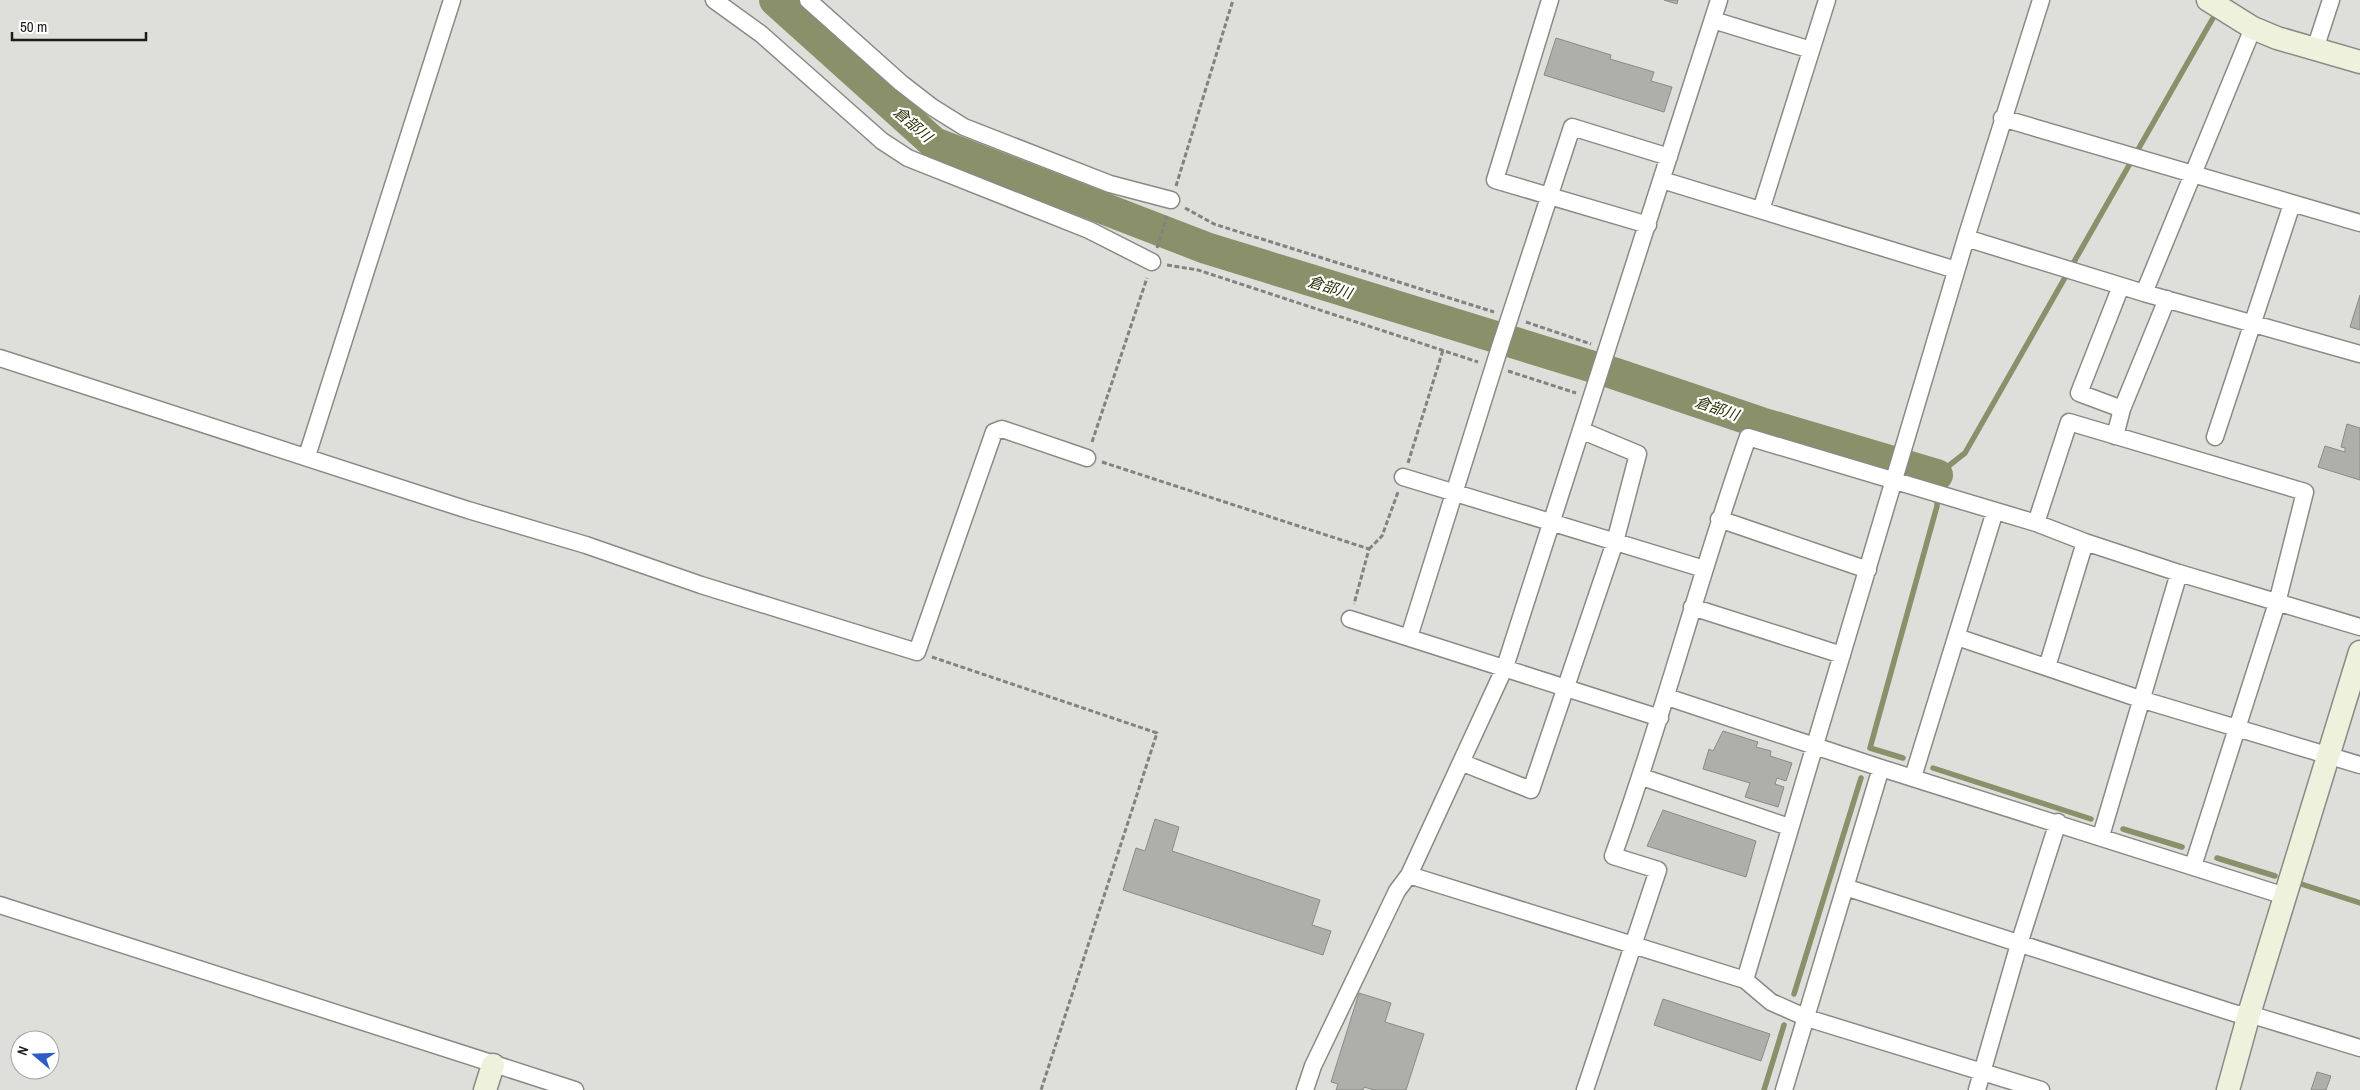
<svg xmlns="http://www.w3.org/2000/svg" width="2360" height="1090" font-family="'Archivo Narrow','Noto Sans JP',sans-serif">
<rect width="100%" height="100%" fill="#dedfda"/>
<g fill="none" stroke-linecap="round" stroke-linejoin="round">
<!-- stream -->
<path stroke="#8a906a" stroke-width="5.5" d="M1903 758 1870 748 1937 506V475L1965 453 2217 11
M1933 768 2091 819
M2123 829 2182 847
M2217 858 2275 876
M2298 883 2360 903
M1794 994 1861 778
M1764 1090 1784 1025"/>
<!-- river -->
<path stroke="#8a906a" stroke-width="32" d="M775 0 934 143 1206 248 1613 373 1761 423 1937 475"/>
</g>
<!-- building -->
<path fill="#aeafaa" stroke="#8a8b86" d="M1664 0H1678L1677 4Z
M1556 38 1611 55 1610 59 1654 72 1651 81 1672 87 1664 112 1544 75Z
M2360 295V330L2350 327Z
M2347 424 2360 428V480L2318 467 2325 446 2345 452V448L2341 447Z
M1723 731 1758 742 1756 747 1771 751 1770 756 1792 763 1786 781 1777 778 1775 784 1784 787 1778 807 1745 797 1750 783 1703 769 1709 749 1713 751Z
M1663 810 1756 841 1746 877 1647 846Z
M1155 819 1179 827 1172 851 1320 900 1312 925 1331 931 1323 955 1123 890 1136 848 1145 851Z
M1359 993 1391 1003 1385 1022 1424 1034 1406 1090H1374L1364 1087 1363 1090H1336L1338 1084 1331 1082Z
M1663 999 1770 1034 1761 1061 1654 1025Z
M2317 1072 2331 1076 2326 1090H2311Z"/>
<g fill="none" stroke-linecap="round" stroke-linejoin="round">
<defs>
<path id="street" d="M714 0 761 34 882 141 908 158 1089 230 1152 262
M808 0 901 83 932 107 964 127 1110 184 1171 200
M1550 0 1495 180 1648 225
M2041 0 1966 238 1745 980 1771 1002 1807 1018 2041 1090
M1713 20 1811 50
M2315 49 2331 0
M2002 118 2360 223
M1662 180 1956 270
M1761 210 1827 0
M1966 238 2144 293 2360 354
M2121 286 2079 393 2122 409
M2144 293 2253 28
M0 358 468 510 586 545 701 585 917 652 994 432 1002 429 1087 458
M2115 436 2122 409 2167 299
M2215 437 2292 204
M307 456 452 0
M1403 477 1704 569
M1719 519 1868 570
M2036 523 2069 422 2305 492 2277 603 2193 866
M1692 607 1842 655
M1350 619 1660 718
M1409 637 1499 350 1572 127 1669 157
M1957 637 2140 699 2360 765
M2047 667 2085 542
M1667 697 1881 768 2285 896
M1463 763 1531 790 1615 542 1638 454 1583 431
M1642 777 1789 827
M1913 777 1995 511
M2101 836 2179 573
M1409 875 1745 980
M1845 887 2237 1014H2249L2360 1048
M0 905 575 1090
M1305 1090 1313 1066 1397 891 1409 875 1505 667 1719 0
M1585 1090 1658 870 1613 856C1663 718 1699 576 1748 437L2036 523 2085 542 2179 573 2360 627
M1784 1090 1881 768
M1977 1090 2019 944 2058 822"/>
<path id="secondary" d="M2208 0 2253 28 2277 38 2360 62
M485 1090 493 1065
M2228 1090 2249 1014 2360 652"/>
</defs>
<!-- street casing -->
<use href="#street" stroke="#898a85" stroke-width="19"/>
<!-- secondary casing -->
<use href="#secondary" stroke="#898a85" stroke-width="25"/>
<!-- path -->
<path stroke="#82837f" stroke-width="3" stroke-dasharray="5 2.5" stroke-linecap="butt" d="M1176 186 1233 0
M1185 208 1214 224 1494 312
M1157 248 1167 216
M1167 265 1198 270 1478 362
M1526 322 1591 344
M1508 371 1576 393
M1092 442 1147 278
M1102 462 1369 549 1354 604
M1408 463 1443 350
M1369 549 1382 536 1398 492
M932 657 1157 733 1041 1090"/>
<!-- street -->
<use href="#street" stroke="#fff" stroke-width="16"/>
<!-- secondary -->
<use href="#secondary" stroke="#eef1dc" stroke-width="22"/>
</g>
<g text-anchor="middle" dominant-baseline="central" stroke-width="4.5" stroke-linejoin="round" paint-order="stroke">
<!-- water labels -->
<g font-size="15" font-style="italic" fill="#292d00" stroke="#fff">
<text transform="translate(913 124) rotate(41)">倉部川</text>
<text transform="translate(1330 287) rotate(17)">倉部川</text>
<text transform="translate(1717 408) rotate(19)">倉部川</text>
</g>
</g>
<!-- north arrow -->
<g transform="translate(35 1055) rotate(289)"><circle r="24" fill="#ffffff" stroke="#a4a4a3"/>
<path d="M0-4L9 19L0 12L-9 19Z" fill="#2f5ac9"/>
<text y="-8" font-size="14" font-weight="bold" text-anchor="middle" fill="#1b1c1a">N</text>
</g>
<!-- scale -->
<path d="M12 32v8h134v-8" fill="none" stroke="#1b1c1a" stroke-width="2.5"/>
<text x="20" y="32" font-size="15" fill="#1b1c1a" stroke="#ffffff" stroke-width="4" paint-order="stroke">50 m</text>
</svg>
